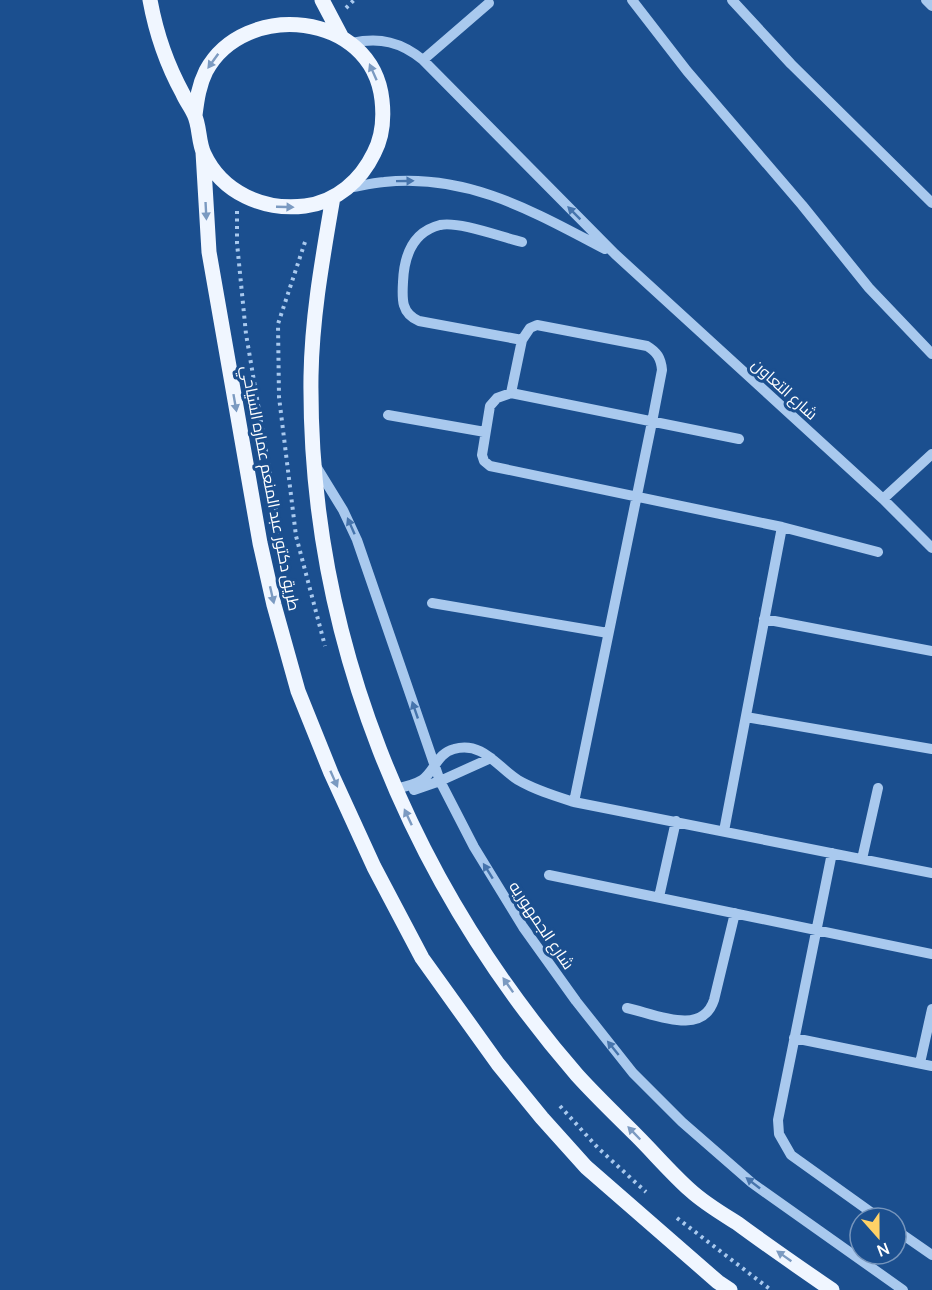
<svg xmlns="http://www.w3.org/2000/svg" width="932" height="1290" font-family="Manrope,Cairo,sans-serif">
<rect width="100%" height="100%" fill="#1b4f8f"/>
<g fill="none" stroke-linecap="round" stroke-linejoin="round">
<!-- path -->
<path stroke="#a9c9ee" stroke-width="4" stroke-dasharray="3 4.5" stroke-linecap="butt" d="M346 8 354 0
M237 211V243L246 334 283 551
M305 242 278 324 279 397 296 536 325 646
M560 1106 598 1148 646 1192
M677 1218 771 1290"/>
<!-- minor -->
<path stroke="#a9c9ee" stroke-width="10" d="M632 0 687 71 802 205 869 288 932 354
M732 0 791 64 932 203
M926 0 932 6
M352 43C380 37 401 42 423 60L615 254 883 499 932 548
M423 60 489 3
M348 188C360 186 372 183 384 182 468 173 534 212 605 249
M522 242C501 237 459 221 440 225 412 232 404 257 403 282 402 299 401 313 419 321L522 340
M511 393 522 340 530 328 537 325 647 346C657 352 661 358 662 370L652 422 574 802
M388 415 485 432
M739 439 511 393 497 398 490 406 482 455 484 461 490 466 782 527 878 552
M316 466 343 510 357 540 440 781 474 847 523 927 576 1001 633 1073 682 1122 752 1183 903 1290
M883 499 932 454
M432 603 608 633
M764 619 932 651
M746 717 932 749
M395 789C404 787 414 785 422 780 435 771 437 753 454 749 483 741 497 767 518 780 535 790 555 796 574 802L932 873
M414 790 440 781 491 758
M724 831 782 527
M832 853 778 1120 779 1134 791 1155 879 1218
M862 859 878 788
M549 875 932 954
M659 897 676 821
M627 1008C655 1014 702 1037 714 1000L735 913
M794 1038 932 1066
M920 1063 932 1009
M896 1230 932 1255"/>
<!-- major -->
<path stroke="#f0f6ff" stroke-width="15" d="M150 0C156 33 167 65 183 94 186 101 191 107 194 114 200 126 198 141 204 154 222 193 264 211 305 206 337 202 361 180 374 153 383 136 384 118 382 100 372 11 244 0 206 71 199 85 197 99 195 115
M322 0 341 36
M203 152 209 252 260 543 274 605 298 691 331 773 374 867 422 958 498 1064 542 1118 586 1167 718 1282 730 1290
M333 197C323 256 312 315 311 376 308 635 408 880 577 1075 596 1096 616 1115 636 1135 654 1153 671 1173 690 1190 704 1203 721 1213 737 1223 768 1246 800 1268 832 1290"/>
</g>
<!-- one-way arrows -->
<defs><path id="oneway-solid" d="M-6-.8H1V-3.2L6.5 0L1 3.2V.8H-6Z" transform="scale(1.5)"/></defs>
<g fill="#7b9ac1">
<use href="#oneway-solid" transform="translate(213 61) rotate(126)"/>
<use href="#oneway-solid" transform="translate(373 72) rotate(-114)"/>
<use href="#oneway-solid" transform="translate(285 207) rotate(2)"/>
<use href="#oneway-solid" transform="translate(206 211) rotate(87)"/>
<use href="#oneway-solid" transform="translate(235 403) rotate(80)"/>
<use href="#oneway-solid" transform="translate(272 595) rotate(77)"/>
<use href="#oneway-solid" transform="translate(334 779) rotate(66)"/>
<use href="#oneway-solid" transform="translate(408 817) rotate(-115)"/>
<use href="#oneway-solid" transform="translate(508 985) rotate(-125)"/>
<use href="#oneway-solid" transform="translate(634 1133) rotate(-134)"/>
<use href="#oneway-solid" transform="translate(784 1256) rotate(-145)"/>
</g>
<g fill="#4674ac">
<use href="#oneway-solid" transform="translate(405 181) rotate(-1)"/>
<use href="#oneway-solid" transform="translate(574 213) rotate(-135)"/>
<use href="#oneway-solid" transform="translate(351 526) rotate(-114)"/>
<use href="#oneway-solid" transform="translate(415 710) rotate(-109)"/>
<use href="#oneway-solid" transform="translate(488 871) rotate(-122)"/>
<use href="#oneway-solid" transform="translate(613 1048) rotate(-129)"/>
<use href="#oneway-solid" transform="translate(753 1183) rotate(-142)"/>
</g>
<g text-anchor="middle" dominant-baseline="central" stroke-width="6" stroke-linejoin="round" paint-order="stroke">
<!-- street labels -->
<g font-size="16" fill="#fff" stroke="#1b4f8f">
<text transform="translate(785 389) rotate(42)">شارع التعاون</text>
<text transform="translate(271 488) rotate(79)">طريق دكتور عبد المنعم عماره السياحي</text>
<text transform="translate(542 925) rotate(56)">شارع الجمهوريه</text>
</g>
</g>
<!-- north arrow -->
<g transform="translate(878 1236) rotate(159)"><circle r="28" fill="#1b4f8f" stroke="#7695bc" stroke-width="1.5"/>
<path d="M0-4.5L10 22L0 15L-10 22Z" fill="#ffd166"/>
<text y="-9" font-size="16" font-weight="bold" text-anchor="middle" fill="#ffffff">N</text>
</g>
</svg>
